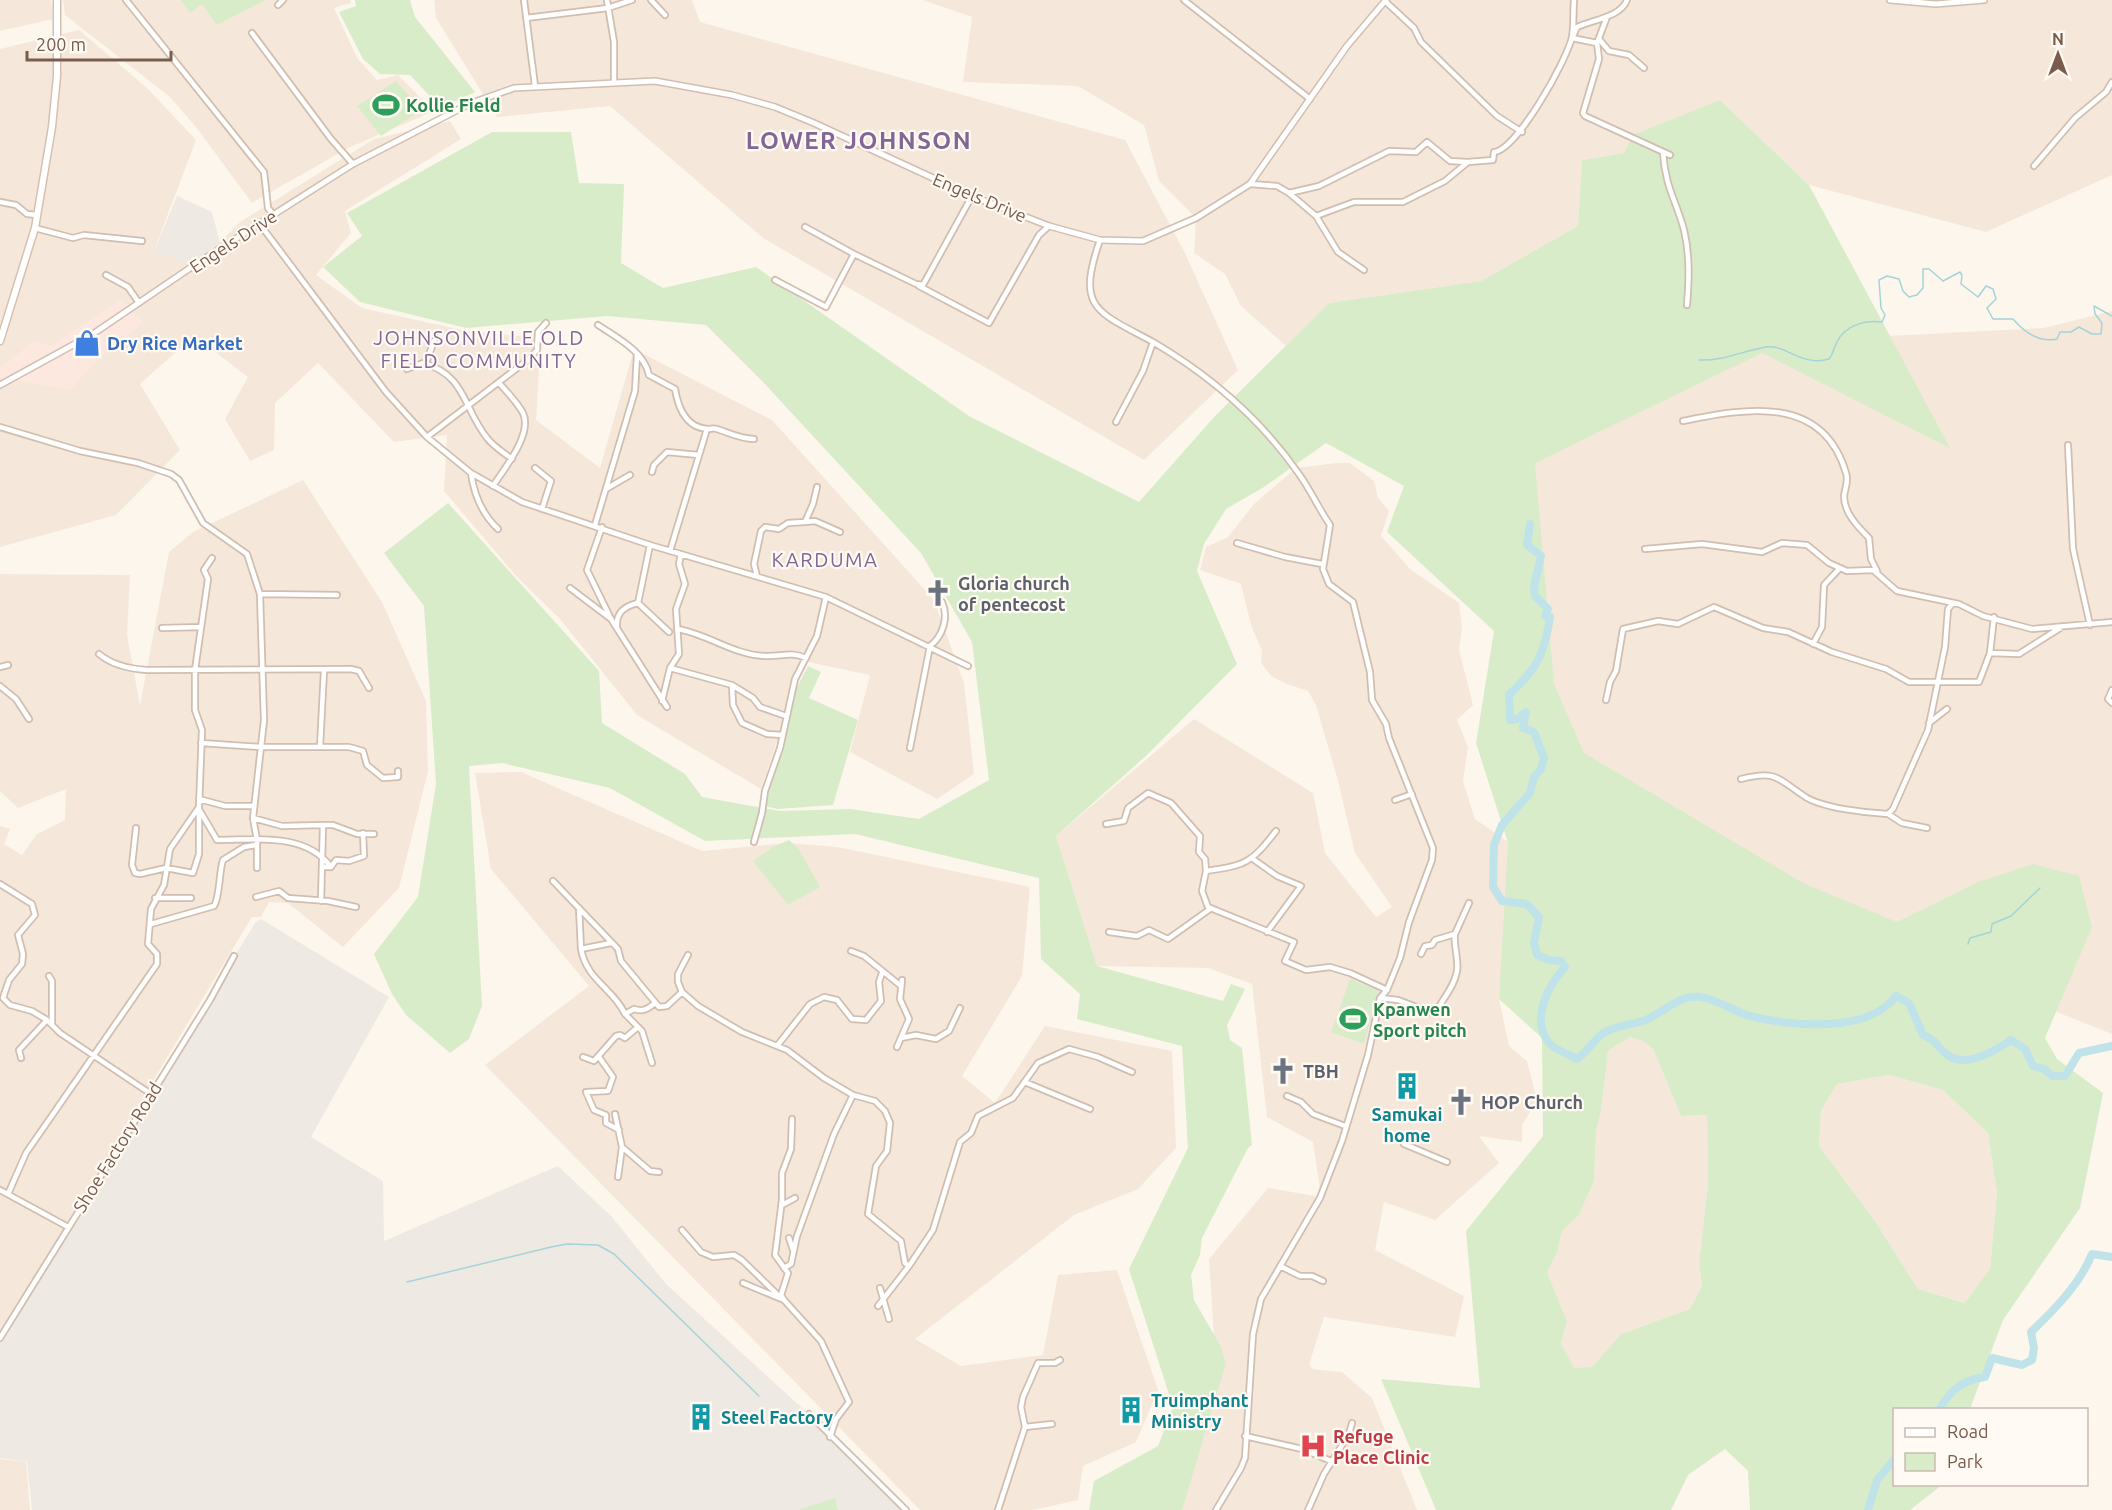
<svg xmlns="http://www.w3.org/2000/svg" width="2112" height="1510" font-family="Ubuntu,sans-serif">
<rect width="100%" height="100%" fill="#fdf6ec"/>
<!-- residential -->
<path fill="#f5e8da" d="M0 0H51L53 19 0 31Z
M63 0H350L351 3 334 8 357 58 377 80 398 75 434 111 348 148 252 203 196 127 170 97 65 15Z
M434 0H692L700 22 1125 140 1185 253 1238 370 1144 460 763 238 610 106 497 117 436 18Z
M923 0H2112V175L1986 232 1809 185 1720 100 1624 153 1582 160 1578 226 1481 281 1329 303 1286 346 1241 306 1225 274 1194 253 1196 218 1159 181 1144 125 1078 86 963 82 972 17Z
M79 30 147 88 196 140 155 248 220 243 240 222 374 139 450 121 461 139 345 211 351 233 316 275 362 308 466 331 541 338 536 420 600 468 634 349 772 420 934 600 964 683 974 774 937 799 850 752 870 675 808 662 793 694 761 789 637 715 560 619 517 577 444 491 447 435 394 442 318 363 275 403 274 450 250 461 225 419 248 377 194 336 140 384 180 450 116 515 0 547V49Z
M2112 311V1034L1527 801V354L2044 328Z
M1337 463H1350L1374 481 1378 498 1389 511 1381 536 1410 569 1459 603 1462 627 1459 650 1473 705 1457 720 1468 747 1463 781 1475 819 1511 844 1499 999 1509 1046 1527 1061 1537 1100 1522 1125V1142L1479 1136 1499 1163 1435 1220 1384 1202 1375 1250 1464 1296 1455 1337 1324 1317 1309 1365 1313 1369 1342 1372 1372 1398 1417 1510H1166L1216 1371 1209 1259 1268 1188 1321 1197 1313 1142 1267 1117 1252 984 1208 968 1097 966 1056 836 1194 719 1313 793 1325 853 1376 917 1392 907 1355 853 1338 781 1316 705 1308 691 1287 684 1271 676 1261 663 1262 651 1251 625 1241 584 1200 570 1206 547 1228 537 1254 504 1296 468Z
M303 480 382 602 426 701 428 771 399 888 343 947 288 903 269 902 261 917H252L0 1334V826L10 829 4 844 22 855 37 834 65 820 66 789 18 808 0 791V574L130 575 127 635 140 705 169 552 193 532Z
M521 772 702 851 787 843 838 847 1030 887 1022 976 962 1076 995 1103 1045 1026 1172 1051 1176 1148 1138 1189 1074 1215 915 1339 961 1366 1043 1355 1058 1275 1117 1270 1158 1390 1136 1442 1083 1466 1078 1500 1033 1510H920L485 1065 589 986 491 869 475 773Z
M1630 1037 1643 1041 1653 1049 1681 1116 1707 1115 1708 1184 1699 1264 1702 1286 1690 1309 1621 1334 1592 1367 1574 1369 1561 1343 1567 1321 1547 1272 1557 1253 1562 1231 1579 1215 1594 1181 1596 1132 1601 1111 1608 1051Z
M1889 1075 1943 1090 1988 1133 1997 1193 1990 1269 1966 1303 1918 1289 1875 1221 1819 1146 1821 1111 1837 1084Z
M0 1459 26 1462 30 1510H0Z"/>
<!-- commercial -->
<path fill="#fde8e0" d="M122 299 143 322 99 358 70 390 0 378V368L34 341 50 346Z"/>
<!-- industrial -->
<path fill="#efe9e4" d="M177 196 212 212 220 243 187 264 155 249Z
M261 919 389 997 311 1137 383 1181 384 1241 558 1166 612 1217 666 1284 858 1459 901 1510H32L27 1462 0 1458V1340L255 923Z"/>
<!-- green -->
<path fill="#d8ecc9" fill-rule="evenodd" d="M181 0H265L217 25 202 4 190 13Z
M355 0H410L415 17 475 92 441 108 410 75 380 74 363 59 339 12 356 6Z
M396 81 412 99 415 114 381 136 357 106Z
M1720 100 1809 185 1950 448 1762 353 1535 463 1554 684 1584 753 1805 884 1897 922 1978 882 2033 864 2079 876 2092 927 2045 1038 2057 1059 2103 1093 2080 1208 2003 1320 1970 1409 1894 1410V1484L1942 1485 1910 1510H1750L1748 1471 1725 1449 1688 1475 1671 1510H1436L1381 1379 1480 1388 1466 1231 1543 1136 1542 1038 1499 999 1508 843 1476 743 1494 631 1387 532 1404 486 1326 443 1264 487 1226 509 1204 544 1197 571 1237 664 1147 755 1056 836 1097 966 1223 1001 1231 984 1245 989 1227 1025 1230 1040 1242 1048 1252 1145 1248 1148 1202 1238 1200 1255 1191 1275 1194 1300 1220 1345 1226 1363 1182 1510H1089L1094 1481 1158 1446 1173 1407 1129 1269 1188 1148 1182 1046 1077 1019 1080 994 1041 959 1039 878 855 834 705 841 610 788 502 763 469 766 482 1006 469 1039 450 1053 406 1015 392 994 374 954 418 897 436 784 424 606 384 553 448 503 599 671 602 723 685 774 702 797 780 811 850 809 919 819 989 780 972 642 921 553 763 382 706 325 607 316 466 328 360 302 323 267 362 236 347 213 492 132H571L579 183 624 184 621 263 663 288 756 267 969 416 1139 502 1215 416 1329 303 1481 281 1578 226 1582 160 1624 153 1633 135ZM1630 1037 1643 1041 1653 1049 1681 1116 1707 1115 1708 1184 1699 1264 1702 1286 1690 1309 1621 1334 1592 1367 1574 1368 1561 1343 1567 1321 1547 1272 1557 1253 1562 1231 1579 1215 1594 1181 1596 1132 1601 1111 1608 1051ZM1889 1075 1943 1090 1988 1133 1997 1193 1990 1269 1965 1303 1918 1289 1875 1221 1819 1146 1821 1111 1837 1084Z
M808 666 821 672 809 698 858 720 833 805 778 809 764 806 793 695Z
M789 840 798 848 820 887 788 905 753 861 773 847Z
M1350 979 1379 991 1364 1044 1331 1032Z
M835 1498 838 1510H798Z"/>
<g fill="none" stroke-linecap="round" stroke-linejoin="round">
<!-- stream -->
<path stroke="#a5d3da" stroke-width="1.5" d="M1699 360C1723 361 1743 351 1766 347 1786 344 1801 367 1829 359 1834 353 1833 349 1837 342 1845 325 1865 320 1882 322L1885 315 1881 308 1879 280 1887 276 1899 279 1903 291 1909 297 1917 295 1923 288V269H1929L1943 281 1960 272 1962 275 1961 284 1978 297 1986 286 1993 289 1996 299 1987 308 1993 319H2013C2025 333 2039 343 2057 339L2060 332H2071L2079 327 2092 334H2101L2102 323 2095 314 2094 306 2112 316
M1968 944 1970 938 1991 932 1992 924 2011 916 2040 888
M407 1282 551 1247 567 1244 598 1245 614 1254 759 1396"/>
<!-- river -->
<path stroke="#bfe3e8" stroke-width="8" d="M1530 524 1527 545 1541 556 1534 586 1535 596 1548 609 1545 616 1550 617C1544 656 1537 668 1509 695L1510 720 1517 719 1526 712 1523 728 1534 732 1544 758 1541 769 1534 777 1530 793 1502 825 1494 845 1493 887 1502 901 1527 904 1539 917 1534 943 1537 955 1549 960 1561 961 1565 967C1548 986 1530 1019 1549 1043 1555 1050 1569 1054 1577 1059 1587 1052 1595 1039 1602 1034 1615 1025 1632 1025 1646 1020 1663 1012 1679 995 1699 997 1716 998 1734 1012 1750 1016 1791 1026 1868 1034 1896 996L1909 1003 1923 1035C1937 1041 1935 1044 1945 1053 1963 1070 1995 1051 2011 1040L2025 1049 2033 1066 2044 1069 2052 1076H2065L2079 1053 2112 1046
M1939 1410C1950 1390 1963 1380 1985 1377L1992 1358 2022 1365 2032 1360 2034 1348 2031 1332C2054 1310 2080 1284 2092 1254L2112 1257
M1868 1510 1877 1480 1894 1460"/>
<defs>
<path id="minor" d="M126 0 264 172 268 208 273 214
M524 0 535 86
M607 0 614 42V82
M651 0 665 15
M1184 0 1310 99
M1385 1 1414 28 1421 42 1497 116 1522 132
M278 5 283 0
M1607 17 1597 43 1599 59 1583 113 1585 116 1670 155
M526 18 608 8 632 0
M252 33 331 139 353 164
M1599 39 1609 51 1629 55 1644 68
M1597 43 1572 38 1577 27C1592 20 1621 17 1627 0
M1663 152C1665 187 1676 200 1684 230 1690 255 1689 280 1687 305
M2034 166 2075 118 2106 92 2112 82
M1250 184 1277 186 1289 193 1316 216 1338 252 1364 270
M1289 193 1319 186 1389 151 1416 152 1427 142 1450 161 1467 162
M0 202 16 205 27 214 37 215
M1316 216 1354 202H1403L1445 181 1468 162 1493 160 1494 152C1517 150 1567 60 1572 37 1574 25 1573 12 1574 0
M259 223 386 392 427 437 471 473 522 502 650 545 826 597 968 666
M805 227 854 254
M35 228 73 238 84 235 142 241
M1100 240C1076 309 1096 311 1153 342L1143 371 1116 422
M106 275 128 287 139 303
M775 280 826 307 854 254 916 284 923 285 972 196
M919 286 989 323 1039 235 1049 226
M598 325C617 338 644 351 649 375L675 389C678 407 686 428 708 429 711 429 714 428 717 429 729 433 741 439 754 439
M1153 342C1211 376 1260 418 1299 474 1311 491 1319 509 1330 525L1323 569 1329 584 1353 602 1370 672 1372 700 1386 724 1389 738 1433 848 1432 860 1409 922 1400 958 1387 990 1380 998 1368 1055 1342 1141 1320 1198 1261 1299 1253 1334 1245 1458 1241 1468 1216 1510
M426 363 434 341
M407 369 423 363C466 375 463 408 487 438 493 446 504 453 512 459
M1683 421C1746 408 1823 394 1846 473 1849 481 1845 488 1844 496 1844 513 1858 527 1869 538L1871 559 1877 571
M0 427 80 451 138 463 171 474 179 480 203 523 247 554 260 594 264 720 253 818 257 840V868
M427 437 529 359 537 350 538 332 546 323
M2068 445 2073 549 2090 625
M535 468 551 481 542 509
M652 472 654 465 667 452 699 455
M471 473C474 495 482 514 498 529
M493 486C504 469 533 434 523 413 517 402 507 392 499 383
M606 489 630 475
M805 522 815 521 840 532
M595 525 635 391 637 354
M602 527 587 570 611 619 667 707
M1237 543 1285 557 1322 564
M650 545 638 603 669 632
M1645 549 1702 544 1762 552 1782 543 1807 545 1829 563 1847 571 1873 570 1897 591 1959 604 1983 616 2032 629 2112 622
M670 551 707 429
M757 576 754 564 761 531 765 527 779 529 788 523 805 522 813 504 817 487
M570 588 611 619
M260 594 337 595
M617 626C616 612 625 606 638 603
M162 628 200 627
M677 629C706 633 733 655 765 656 781 657 790 651 806 658
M1813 644 1822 627 1824 585 1840 568
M1990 653 2019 654 2060 628
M99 654C112 665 131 669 147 670L351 669 359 671 369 688
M0 667 8 665
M670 668 732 685 753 698 760 707 786 716
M732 685 733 705 742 723 767 734 783 735
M0 686 16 699 29 719
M2112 690 2108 699 2112 703
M1606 700 1610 682 1616 671 1623 629 1658 621 1678 624 1714 607 1763 628 1788 632 1832 652 1886 669 1909 682H1979L1990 653 1994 617
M662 701 670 668 679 654 676 609 685 584 679 564 681 554
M1929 723 1947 709
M201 743 261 747H349L363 751 367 765 383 778 398 777V771
M320 747 324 670
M910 748 930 646C943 636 949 617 942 602
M1741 779C1776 770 1777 778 1804 796 1821 808 1867 813 1888 814L1893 809 1928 730 1945 647 1948 609 1953 603
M199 799 225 806H253
M1395 800 1412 794
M200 811 217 840C256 840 305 832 331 867
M1888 814 1902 823 1927 828
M253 818 282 826 323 825 321 901
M1106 824 1124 821 1128 808 1148 793 1171 803 1200 836 1199 852 1205 859 1206 871
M323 825H333L357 834H374
M136 828 132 865 135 873 140 874 166 868 193 873 199 854V807
M1276 831C1251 863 1247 865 1206 871L1202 891 1208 907 1294 942 1285 961 1306 970 1330 967 1350 973 1387 990
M754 842 762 813 765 791 780 748 795 679 817 636 826 597
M1253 859 1277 876 1301 886 1267 932
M322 867H331L336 860 349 861 364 856 363 833
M553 881 618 949 621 961 659 1007 667 1006 682 992
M0 884 32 904 35 915 18 935 23 954 22 964 9 980 3 998 10 1005 32 1011 47 1020 60 1033 151 1094
M256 897 279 891 288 898 328 901 356 907
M155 898H191
M579 908 581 949 611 943
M151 924 214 906C220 897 219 871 223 860L244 847 256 845
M1109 932 1137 936 1149 930 1168 939 1210 909
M581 949C587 981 613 988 625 1014
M851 951 864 956 901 986
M1421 954 1425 946 1432 945 1435 940 1455 934 1469 903
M688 955 678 974V982L682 992 698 1006 742 1032 787 1050 824 1078 853 1095 834 1134 797 1236 791 1264 784 1268
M49 976 52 981V1023
M1380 998 1398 1000 1435 1014C1442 999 1454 988 1457 971 1459 958 1453 945 1455 934
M901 1038 916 1035 936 1039 949 1031 960 1008
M777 1046 810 1004 824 997 837 1000 852 1019 866 1020 881 1001 879 982 882 973
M897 1047 909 1019 900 999 902 980
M583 1057 594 1061 616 1036 620 1035 625 1038 638 1027
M599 1057 613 1077 608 1091 586 1092 594 1110 606 1115V1123L619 1130
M21 1058 19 1050 47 1020
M652 1063 642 1031 625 1014 634 1009C643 1012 648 1009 655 1003
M1027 1083 1090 1109
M853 1095 875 1101 885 1111 890 1123 887 1151 876 1166 868 1214 901 1241 905 1263 909 1266 878 1306
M1287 1096 1301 1102 1313 1114 1345 1126
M615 1114 622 1147 618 1177
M1404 1144 1447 1162
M622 1147 650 1171 659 1172
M0 1190 68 1227
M8 1194 26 1153 157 964V954L148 944 151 909 164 885 170 849 199 807 202 730 195 710V670L208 579 204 570 212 558
M782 1205 795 1198
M682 1230 701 1252 713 1257 734 1255 742 1260 781 1298
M789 1238 793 1250
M909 1266 933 1230 960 1142 971 1133 978 1116 1013 1098 1038 1063 1069 1049 1098 1057 1132 1072
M1280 1266 1300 1276H1312L1323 1281
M743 1283 784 1300 821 1341 849 1402 836 1419 830 1437
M880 1288 889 1319
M784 1300 781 1295 788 1273 775 1255 782 1200V1173L791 1149 792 1119
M0 1338 210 1000 234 956
M809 1414 906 1510
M1025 1427 1052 1424
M1245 1436 1302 1449 1331 1461
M998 1510 1025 1427 1021 1407 1023 1397 1038 1363H1055L1060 1360
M1308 1510 1324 1474 1349 1434 1352 1423"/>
<path id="tertiary" d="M1890 0 1936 4 1984 0
M0 385 93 334 193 266 353 164 469 104 514 88 655 81 732 95 775 107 814 123 972 196 1049 226 1100 240 1143 241 1196 218 1250 184 1347 46 1386 0"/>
<path id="secondary" d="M0 341 35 228 52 127 57 76V0"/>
</defs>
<!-- minor casing -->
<use href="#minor" stroke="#d1beb0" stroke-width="8"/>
<!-- tertiary casing -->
<use href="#tertiary" stroke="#d1beb0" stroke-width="8"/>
<!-- secondary casing -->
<use href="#secondary" stroke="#d6c0b0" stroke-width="9"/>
<!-- minor -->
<use href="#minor" stroke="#fff" stroke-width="4.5"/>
<!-- tertiary -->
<use href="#tertiary" stroke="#fff" stroke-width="5"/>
<!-- secondary -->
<use href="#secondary" stroke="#fff" stroke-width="6"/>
</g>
<!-- icons -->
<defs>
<symbol id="stadium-bare" viewBox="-9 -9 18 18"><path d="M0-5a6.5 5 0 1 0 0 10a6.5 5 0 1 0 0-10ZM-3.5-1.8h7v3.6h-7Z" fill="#2e9e5b" stroke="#fffaf3" stroke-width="2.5" paint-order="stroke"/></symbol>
<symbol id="shop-bare" viewBox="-9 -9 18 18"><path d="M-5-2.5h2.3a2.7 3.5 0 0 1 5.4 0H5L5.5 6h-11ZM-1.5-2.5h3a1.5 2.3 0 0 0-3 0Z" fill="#3f7fe0" stroke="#fffaf3" stroke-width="2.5" paint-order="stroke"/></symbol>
<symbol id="church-bare" viewBox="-9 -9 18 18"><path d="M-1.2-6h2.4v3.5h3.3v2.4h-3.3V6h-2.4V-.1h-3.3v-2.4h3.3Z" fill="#6b7280" stroke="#fffaf3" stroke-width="2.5" paint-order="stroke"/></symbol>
<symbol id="building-bare" viewBox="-9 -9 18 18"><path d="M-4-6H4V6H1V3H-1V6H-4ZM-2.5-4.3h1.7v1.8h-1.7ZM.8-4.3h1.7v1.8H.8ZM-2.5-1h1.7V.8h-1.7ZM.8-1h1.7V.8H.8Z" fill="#0f9aa8" stroke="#fffaf3" stroke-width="2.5" paint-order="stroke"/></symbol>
<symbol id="hospital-bare" viewBox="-9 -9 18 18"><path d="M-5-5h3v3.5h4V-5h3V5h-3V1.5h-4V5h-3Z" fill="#e0444e" stroke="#fffaf3" stroke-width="2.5" paint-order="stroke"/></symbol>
</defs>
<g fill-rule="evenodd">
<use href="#stadium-bare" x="367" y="86" width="38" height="38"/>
<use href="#shop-bare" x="68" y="324" width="38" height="38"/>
<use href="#church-bare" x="919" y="574" width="38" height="38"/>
<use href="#stadium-bare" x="1334" y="1000" width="38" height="38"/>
<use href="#church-bare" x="1264" y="1052" width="38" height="38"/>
<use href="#building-bare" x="1388" y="1067" width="38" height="38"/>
<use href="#church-bare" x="1442" y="1083" width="38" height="38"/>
<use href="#building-bare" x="1112" y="1391" width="38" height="38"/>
<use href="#building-bare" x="682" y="1398" width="38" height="38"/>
<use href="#hospital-bare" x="1294" y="1427" width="38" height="38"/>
</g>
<g text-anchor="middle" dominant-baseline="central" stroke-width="4.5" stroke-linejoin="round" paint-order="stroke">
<!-- leisure labels -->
<g font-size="18" font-weight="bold" fill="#27864d" stroke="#fffaf3" text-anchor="start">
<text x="406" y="105">Kollie Field</text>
<text x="1373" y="1009">Kpanwen<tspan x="1373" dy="21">Sport pitch</tspan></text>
</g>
<!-- street labels -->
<g font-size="18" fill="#7a5c4d" stroke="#fffaf3">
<text transform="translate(980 197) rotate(23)">Engels Drive</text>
<text transform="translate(233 241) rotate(-33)">Engels Drive</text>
<text transform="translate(117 1147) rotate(-58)">Shoe Factory Road</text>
</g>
<!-- shop labels -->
<g font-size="18" font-weight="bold" fill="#366cbe" stroke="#fffaf3" text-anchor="start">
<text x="107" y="343">Dry Rice Market</text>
</g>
<!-- worship labels -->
<g font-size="18" font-weight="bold" fill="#5b616d" stroke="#fffaf3" text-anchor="start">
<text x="958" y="583">Gloria church<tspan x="958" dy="21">of pentecost</tspan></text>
<text x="1303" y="1071">TBH</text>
<text x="1481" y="1102">HOP Church</text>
</g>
<!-- culture labels -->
<g font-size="18" font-weight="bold" fill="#0d838f" stroke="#fffaf3" text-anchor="start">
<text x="1407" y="1114" text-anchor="middle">Samukai<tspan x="1407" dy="21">home</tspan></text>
<text x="1151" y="1400">Truimphant<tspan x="1151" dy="21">Ministry</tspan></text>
<text x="721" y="1417">Steel Factory</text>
</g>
<!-- health labels -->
<g font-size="18" font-weight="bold" fill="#be3a42" stroke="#fffaf3" text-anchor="start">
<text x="1333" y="1436">Refuge<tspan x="1333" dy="21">Place Clinic</tspan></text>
</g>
<!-- neighbourhood labels -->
<g font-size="20" letter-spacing="1.5" fill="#846695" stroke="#fffaf3">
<text x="479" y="337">JOHNSONVILLE OLD<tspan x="479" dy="23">FIELD COMMUNITY</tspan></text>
<text x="825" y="559">KARDUMA</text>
</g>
<!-- district labels -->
<g font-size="24" font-weight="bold" letter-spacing="1.5" fill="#846695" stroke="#fffaf3">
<text x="859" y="140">LOWER JOHNSON</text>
</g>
</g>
<!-- legend -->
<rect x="1893" y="1408" width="195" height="78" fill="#fffaf3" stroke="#cabbb1" stroke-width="1.5"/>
<rect x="1905" y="1428" width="30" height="9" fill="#ffffff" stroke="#cabbb1" stroke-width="1.5"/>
<text x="1947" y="1438" font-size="18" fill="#7a5c4d">Road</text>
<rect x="1905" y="1453" width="30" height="18" fill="#d8ecc9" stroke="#cabbb1" stroke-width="1.5"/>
<text x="1947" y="1468" font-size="18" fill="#7a5c4d">Park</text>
<!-- north arrow -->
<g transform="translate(2058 54)" stroke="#fffaf3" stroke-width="4.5" paint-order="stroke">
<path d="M0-4.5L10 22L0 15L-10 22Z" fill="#7a5c4d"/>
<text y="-9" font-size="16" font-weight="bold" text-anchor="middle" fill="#7a5c4d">N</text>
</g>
<!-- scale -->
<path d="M27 51v9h144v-9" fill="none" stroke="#7a5c4d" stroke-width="3"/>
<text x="36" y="51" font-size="18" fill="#7a5c4d" stroke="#fffaf3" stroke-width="4.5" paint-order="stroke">200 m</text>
</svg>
